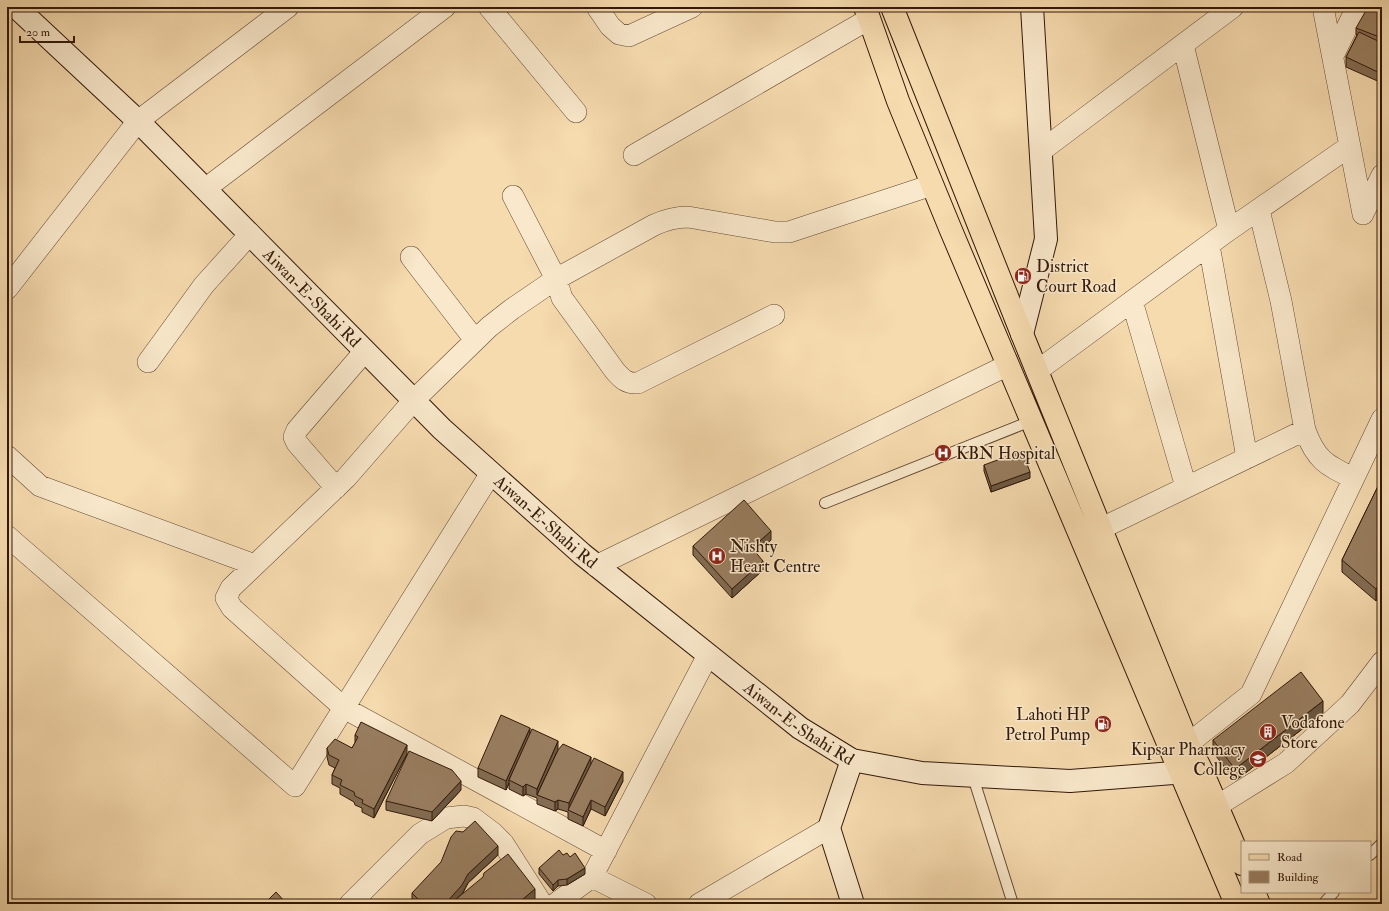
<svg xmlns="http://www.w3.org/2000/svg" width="1389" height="911" font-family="'IM FELL Double Pica',serif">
<rect width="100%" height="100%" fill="#f6dbaf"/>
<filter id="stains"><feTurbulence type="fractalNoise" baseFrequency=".005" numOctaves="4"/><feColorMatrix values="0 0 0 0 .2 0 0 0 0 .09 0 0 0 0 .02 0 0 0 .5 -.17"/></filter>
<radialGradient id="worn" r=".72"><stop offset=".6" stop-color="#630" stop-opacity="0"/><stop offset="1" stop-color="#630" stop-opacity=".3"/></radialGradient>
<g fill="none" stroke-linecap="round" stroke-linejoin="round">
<defs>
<path id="lane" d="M825 503 1031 421
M973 777 1013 904
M1370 855 1382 843
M1323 904 1334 892"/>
<path id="street" d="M489 7 576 112
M597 7 610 26 619 34 629 36 692 7
M1323 7 1363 214
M1333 56 1357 7
M1041 151 1233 7
M634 155 869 19
M205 189 445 7
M513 196 556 279 562 298 615 371C622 379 627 384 638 383L774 315
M1259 210 1281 301 1305 430C1316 460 1326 465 1353 478
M1363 214 1382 175
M1229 230 1350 146
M1209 245 1247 458
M411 257 475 340
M7 289 138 121 288 7
M1132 301 1186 487
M148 362 204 285 250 234
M1037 371 1229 230 1183 45
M7 456 40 486 255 565
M336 488 297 443 294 437 297 430 365 351
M1102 528 1305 430
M7 536 295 786 491 473
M596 566 1008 365
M1188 744 1251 694 1382 419
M1217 806 1286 763 1350 704 1382 662
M606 851 344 708 232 608 226 598 231 588 346 478 414 400 489 327 512 309 556 279 654 225C665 220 675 217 688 217L775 232H789L932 185
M592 877 708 655
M350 904 420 834 446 818 464 816 473 818 493 833 503 843 542 904
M555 904 592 877 646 904
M699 904 829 828"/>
<g id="secondary">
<path id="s1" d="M16 7 138 121 442 429 582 554 800 728 852 760 922 773 1070 781 1199 771"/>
<path d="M1022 334 1046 239 1032 7"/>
<path d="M852 760 829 828 853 904"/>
</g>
<path id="primary" d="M865 7 898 101 950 228 1236 904
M892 7 1022 334 1188 744 1202 771 1242 864
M1254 892 1259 904"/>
</defs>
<!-- lane casing -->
<use href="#lane" stroke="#634932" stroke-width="12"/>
<!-- street casing -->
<use href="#street" stroke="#634932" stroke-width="22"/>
<!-- secondary casing -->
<use href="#secondary" stroke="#321809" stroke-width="24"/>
<!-- primary casing -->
<use href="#primary" stroke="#321809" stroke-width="24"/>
<!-- lane -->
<use href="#lane" stroke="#f9e8cb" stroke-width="10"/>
<!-- street -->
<use href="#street" stroke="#f9e8cb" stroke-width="21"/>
<!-- secondary -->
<use href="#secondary" stroke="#f9e8cb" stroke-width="22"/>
<!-- primary -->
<use href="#primary" stroke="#f6dbaf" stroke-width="22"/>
</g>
<!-- wall -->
<path fill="#836c52" stroke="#321809" d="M1382 8V83L1346 67V57L1357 35 1356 34V28Z
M984 465 1030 478 991 492 984 471Z
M1382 478V593L1376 601 1342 572V560Z
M771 540 756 553 763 570 732 598 693 555V546Z
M1323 713 1235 781 1213 752V740Z
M530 733 558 750 591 764 623 781 605 816 591 809 583 826 568 819V812L558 809 555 811 537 804V798L526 794 523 796 509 789V783L506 790 478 777V768Z
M355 735 407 754 374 818 362 812V808L355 805 354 802 340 794V788L332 784V775L335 768 329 765 327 757V748H352L355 743Z
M461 790 432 821 386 810V801Z
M498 855 468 883 463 893 535 899 528 904H455V902L453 904H413L412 902V893Z
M563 855 585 874 567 885 558 886 553 891 539 874V868Z"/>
<!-- shaded-wall -->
<path fill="#6a5842" stroke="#321809" d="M1030 472V478L991 492V486Z
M771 531V540L752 557V548Z
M763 561V570L732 598V589Z
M1382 581V593L1376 601V589Z
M1323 701V713L1235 781V769Z
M530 728V737L509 780V783L506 790V781Z
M558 741V750L537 795V789Z
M407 745V754L374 818V809Z
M591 757V766L569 811V803Z
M623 772V781L605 816V807Z
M461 781V790L432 821V812Z
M526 784V794L523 796V787Z
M558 800V809L555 811V802Z
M591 800V809L583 826V817Z
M498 846V855L468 883 462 894 455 900V902L453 904H445L468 874Z
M585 868V874L567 885V879Z
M558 880V886L553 891V885Z
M535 889V899L528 904H517Z"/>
<!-- building -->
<path fill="#987d5f" stroke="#321809" d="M1368 7H1379L1382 8V38L1356 28Z
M1359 32 1382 43V74L1346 57Z
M1022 451 1030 472 991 486 984 465Z
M1382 478V581L1376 589 1342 560Z
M744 500 771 531 752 548 763 561 732 589 693 546Z
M1301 672 1323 701 1235 769 1213 740Z
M501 715 530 728 506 781 478 768Z
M361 722 407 745 374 809 362 803 363 800 355 796 354 792 340 785 342 780 332 775 339 760 329 755 327 748 335 739 352 748 358 737 355 735Z
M532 729 558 741 537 789 526 784 523 787 509 780Z
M563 744 591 757 569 803 558 800 555 802 537 795 558 750Z
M409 751 452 770 461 781 432 812 386 801Z
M594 758 623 772 605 807 591 800 583 817 568 810Z
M475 821 498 846 468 874 462 885 445 904H415L419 900 412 893 441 862 451 837 456 831 463 832Z
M559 850 563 855 567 853 570 857 575 853 585 868 567 879 558 880 553 885 539 868Z
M508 854 535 889 517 904H459L455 900 483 877 484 873Z
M276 892 287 904H264Z
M367 901 369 904H363Z"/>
<!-- icons -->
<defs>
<symbol id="fuel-disc" viewBox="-11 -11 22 22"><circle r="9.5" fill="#8f2418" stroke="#f9e8cb"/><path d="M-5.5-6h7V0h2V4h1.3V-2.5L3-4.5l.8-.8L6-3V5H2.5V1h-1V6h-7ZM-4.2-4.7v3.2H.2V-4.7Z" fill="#fff"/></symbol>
<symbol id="hospital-disc" viewBox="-11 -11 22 22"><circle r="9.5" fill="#8f2418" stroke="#f9e8cb"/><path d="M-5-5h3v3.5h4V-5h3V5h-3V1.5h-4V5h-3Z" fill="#fff"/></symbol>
<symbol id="building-disc" viewBox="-11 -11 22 22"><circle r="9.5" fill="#8f2418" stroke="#f9e8cb"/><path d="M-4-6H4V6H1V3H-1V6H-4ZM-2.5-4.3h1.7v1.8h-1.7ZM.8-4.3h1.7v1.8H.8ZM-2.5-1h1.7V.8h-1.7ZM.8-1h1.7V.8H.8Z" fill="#fff"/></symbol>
<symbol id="university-disc" viewBox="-11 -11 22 22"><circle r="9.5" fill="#8f2418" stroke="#f9e8cb"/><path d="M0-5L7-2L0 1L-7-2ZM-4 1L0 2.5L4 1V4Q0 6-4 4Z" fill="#fff"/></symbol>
</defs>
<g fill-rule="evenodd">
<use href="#fuel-disc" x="1013" y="266" width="20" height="20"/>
<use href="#hospital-disc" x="933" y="443" width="20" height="20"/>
<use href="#hospital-disc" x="707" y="546" width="20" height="20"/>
<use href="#fuel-disc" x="1093" y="714" width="20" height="20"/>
<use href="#building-disc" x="1258" y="722" width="20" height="20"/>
<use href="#university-disc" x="1248" y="749" width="20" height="20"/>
</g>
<g text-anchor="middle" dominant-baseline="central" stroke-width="3" stroke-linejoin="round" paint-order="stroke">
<!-- poi labels -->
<g font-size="17" fill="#321809" stroke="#f9e8cb" text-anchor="start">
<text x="1036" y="266">District<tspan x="1036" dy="20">Court Road</tspan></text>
<text x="956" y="453">KBN Hospital</text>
<text x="730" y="546">Nishty<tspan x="730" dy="20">Heart Centre</tspan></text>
<text x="1090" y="714" text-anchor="end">Lahoti HP<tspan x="1090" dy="20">Petrol Pump</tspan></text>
<text x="1281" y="722">Vodafone<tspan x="1281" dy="20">Store</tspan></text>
<text x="1245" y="749" text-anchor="end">Kipsar Pharmacy<tspan x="1245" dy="20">College</tspan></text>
</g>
<!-- street labels -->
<g font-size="17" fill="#321809" stroke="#f9e8cb">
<text stroke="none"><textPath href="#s1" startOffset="415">Aiwan-E-Shahi Rd</textPath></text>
<text stroke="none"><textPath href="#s1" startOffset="739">Aiwan-E-Shahi Rd</textPath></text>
<text stroke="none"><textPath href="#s1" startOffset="1063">Aiwan-E-Shahi Rd</textPath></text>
</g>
</g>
<!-- margin -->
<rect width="1389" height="911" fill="none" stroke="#f6dbaf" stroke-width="24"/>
<rect x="8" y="8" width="1373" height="895" fill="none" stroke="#321809" stroke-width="2"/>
<rect x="12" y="12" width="1365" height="887" fill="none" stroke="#321809"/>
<!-- legend -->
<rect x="1241" y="841" width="130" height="52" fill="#f9e8cb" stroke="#a9957d"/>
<rect x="1249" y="854" width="20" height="6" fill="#f6dbaf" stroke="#a9957d"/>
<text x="1277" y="861" font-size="12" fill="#321809">Road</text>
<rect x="1249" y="871" width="20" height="12" fill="#987d5f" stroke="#a9957d"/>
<text x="1277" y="881" font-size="12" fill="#321809">Building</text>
<!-- scale -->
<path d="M20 36v6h54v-6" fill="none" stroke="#321809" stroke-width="2"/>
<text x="26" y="36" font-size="12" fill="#321809" stroke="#f9e8cb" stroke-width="3" paint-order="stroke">20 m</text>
<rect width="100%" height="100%" filter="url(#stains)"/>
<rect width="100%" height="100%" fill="url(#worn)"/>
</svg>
